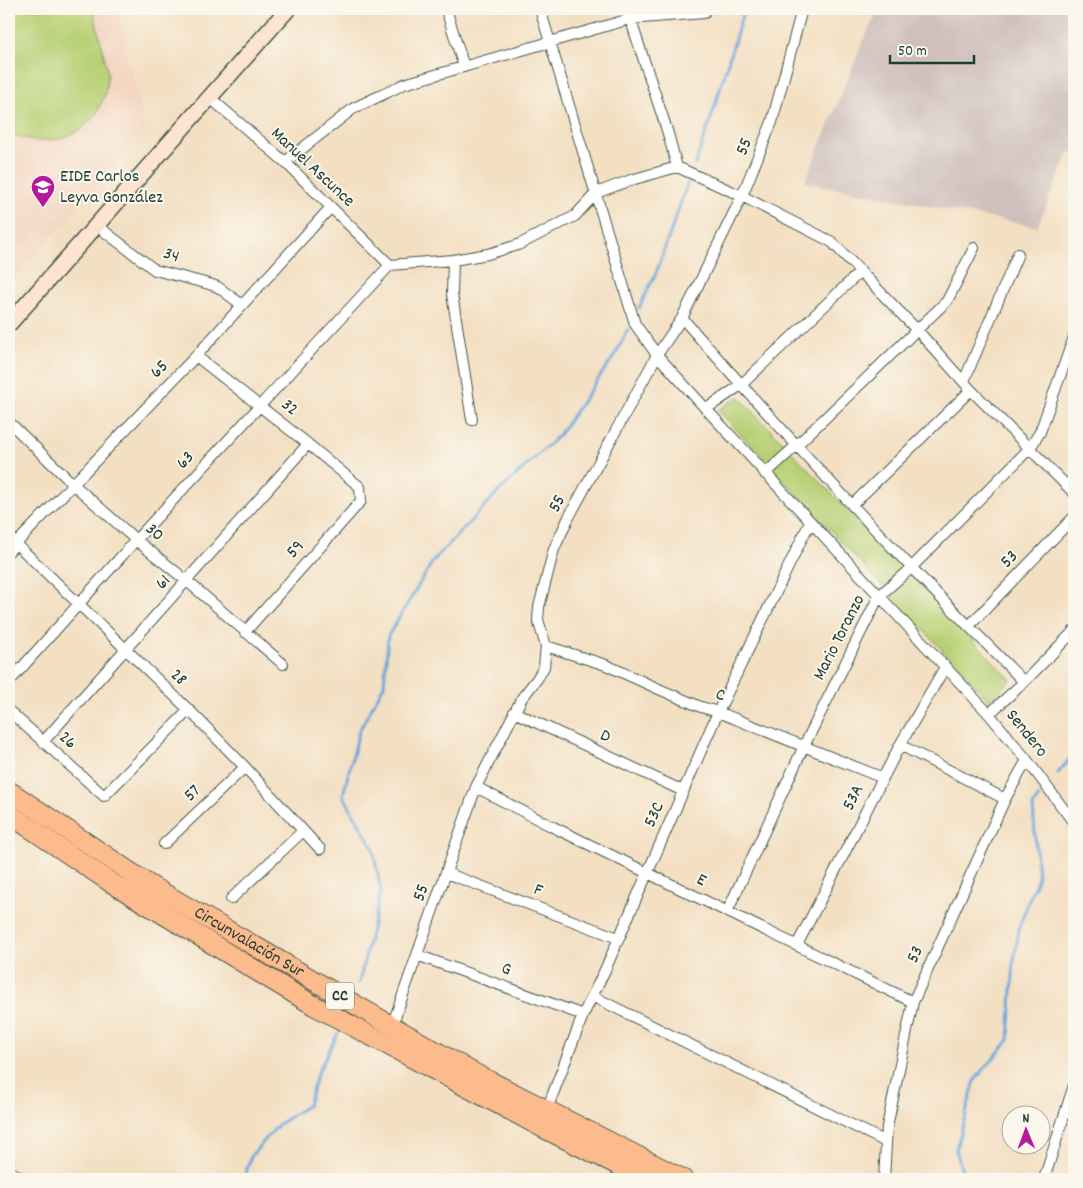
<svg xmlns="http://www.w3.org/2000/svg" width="1083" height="1188" font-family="Dekko,sans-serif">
<rect width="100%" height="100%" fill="#fbf7ec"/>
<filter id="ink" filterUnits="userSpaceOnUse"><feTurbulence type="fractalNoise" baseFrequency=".02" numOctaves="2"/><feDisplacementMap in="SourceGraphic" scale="10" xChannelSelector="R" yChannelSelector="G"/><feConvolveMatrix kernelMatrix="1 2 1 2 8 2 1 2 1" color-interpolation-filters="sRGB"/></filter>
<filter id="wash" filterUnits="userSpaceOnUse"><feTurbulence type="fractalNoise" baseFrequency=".0096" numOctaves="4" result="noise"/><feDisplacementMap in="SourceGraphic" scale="20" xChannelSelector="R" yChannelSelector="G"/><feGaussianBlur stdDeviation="1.12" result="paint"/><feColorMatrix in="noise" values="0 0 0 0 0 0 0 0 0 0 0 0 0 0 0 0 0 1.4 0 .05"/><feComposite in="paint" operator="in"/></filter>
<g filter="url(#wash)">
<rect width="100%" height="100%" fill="#f3dfc2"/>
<!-- built -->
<path fill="#f3d4bf" d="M9 9H117L145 131 9 285Z"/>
<!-- industrial -->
<path fill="#cfc0bb" d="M879 9H1074V153L1069 152 1037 227 805 182 864 39Z"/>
<!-- green -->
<path fill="#b8d074" stroke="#6c8654" d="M9 9H93L108 73 105 95 96 114 81 130 61 139 40 141 19 137 9 130Z
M739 397 1011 680 989 700 718 410Z"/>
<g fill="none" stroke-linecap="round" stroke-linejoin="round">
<!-- stream -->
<path stroke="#68a6da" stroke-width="3" d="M695 165 714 109 744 9
M639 308 656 273 688 182
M1058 773 1074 754
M359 983 381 891 373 848 343 795 359 731 384 685 388 636 433 561 496 494 558 436 615 355 628 329
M244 1179 251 1156 279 1124 308 1105 317 1074 338 1033
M964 1179 956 1149 975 1080 1009 1040 1014 960 1020 924 1038 877 1033 806 1039 797"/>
</g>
</g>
<g filter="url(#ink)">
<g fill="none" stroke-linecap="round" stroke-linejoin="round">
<defs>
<path id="street" d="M446 9 464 67
M540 9 635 324 657 355 706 409 989 714 1027 760 1074 823
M627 9 667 130 677 167
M209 97 285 162 390 265
M285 162 354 108 388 92 404 84 630 19 704 13
M96 225 155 270 209 284 218 287 242 305
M453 260 452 294 472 420
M390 265 453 260 488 254 518 245 575 216 596 193 631 180 677 167 742 196 832 242 917 330 971 390 1074 493
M682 318C756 402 832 485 910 566 947 605 986 643 1024 682
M196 356 308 444 360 487 361 501 245 632
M964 381 1018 254
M706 409 741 385 861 271
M9 422 73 484 136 540 187 581 283 664
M765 474 797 445 947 301 974 248
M852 505 971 390
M9 537 189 710 245 767 320 849
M9 551 196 356 331 207
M969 626 1074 517
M546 646 606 665 661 690 701 707 718 712 883 778
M9 682 136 540 390 265
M9 711 104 796 189 710
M514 712 683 791
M989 714 1024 682 1074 631
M43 742 308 444
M900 745 1005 799
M476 787 551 826 913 1002
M164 844 245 767
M446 873 618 938
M231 899 303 831
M727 912 804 746 879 596 911 568 1030 448 1040 432 1074 337
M797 945 900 745 945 667
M417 955 583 1015
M592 996 886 1142
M392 1026 476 787 522 698 537 679 544 667 546 646 538 620 539 607 554 549 569 517 657 355 682 318 742 196 772 122 802 9
M546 1112 583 1015 605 970 718 712 810 522
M9 1171 24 1179
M884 1179 887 1127 913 1002 1005 799 1027 760
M1044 1179 1074 1085"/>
<path id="secondary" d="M9 324 288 9"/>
<g id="highway">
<path id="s1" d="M9 791 148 884 392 1026 474 1073 683 1179"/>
<path d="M9 814 110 882 313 1005 545 1129 646 1179"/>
</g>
</defs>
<!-- street casing -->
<use href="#street" stroke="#3f5549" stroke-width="12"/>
<!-- secondary casing -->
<use href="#secondary" stroke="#3f5549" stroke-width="18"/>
<!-- highway casing -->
<use href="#highway" stroke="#3f5549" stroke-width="21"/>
<!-- street -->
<use href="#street" stroke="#fff" stroke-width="10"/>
<!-- secondary -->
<use href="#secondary" stroke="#fde4d1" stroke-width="15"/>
<!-- highway -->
<use href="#highway" stroke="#fbbb8c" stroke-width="19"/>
</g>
</g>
<!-- icons -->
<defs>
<symbol id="school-pin" viewBox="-11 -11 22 30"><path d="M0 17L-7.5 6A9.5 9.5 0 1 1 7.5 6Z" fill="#b5179e" stroke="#fbf7ec"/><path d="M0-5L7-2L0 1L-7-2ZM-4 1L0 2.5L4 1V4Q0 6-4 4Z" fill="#fff"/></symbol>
</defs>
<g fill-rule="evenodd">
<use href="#school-pin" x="29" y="173" width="28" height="38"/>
</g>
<g text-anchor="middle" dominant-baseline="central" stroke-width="4" stroke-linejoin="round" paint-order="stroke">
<!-- shield labels -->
<rect fill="#fbf7ec" stroke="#61756b" stroke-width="1" x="326" y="982.5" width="28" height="27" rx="4"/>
<g font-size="16" font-weight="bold" fill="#1f3d34">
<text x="340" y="996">CC</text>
</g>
<!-- street labels -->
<g font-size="18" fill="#1f3d34" stroke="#fbf7ec">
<text transform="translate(745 147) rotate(-68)">55</text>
<text transform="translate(312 168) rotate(43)">Manuel Ascunce</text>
<text transform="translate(171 256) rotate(18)">34</text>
<text transform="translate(160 370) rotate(-46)">65</text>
<text transform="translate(289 408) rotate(39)">32</text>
<text transform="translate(186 461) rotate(-48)">63</text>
<text transform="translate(558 504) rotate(-62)">55</text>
<text transform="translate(154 533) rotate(40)">30</text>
<text transform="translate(296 550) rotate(-48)">59</text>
<text transform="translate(1010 560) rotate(-46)">53</text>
<text transform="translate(164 583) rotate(-48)">61</text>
<text transform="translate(840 638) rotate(-63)">Mario Toranzo</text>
<text transform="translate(178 678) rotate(43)">28</text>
<text transform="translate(720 696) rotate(19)">C</text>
<text transform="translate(1026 734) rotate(51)">Sendero</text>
<text transform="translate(605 737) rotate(25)">D</text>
<text transform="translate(67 741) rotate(42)">26</text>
<text transform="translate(193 794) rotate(-44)">57</text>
<text transform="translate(854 798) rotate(-63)">53A</text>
<text transform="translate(655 815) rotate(-66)">53C</text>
<text transform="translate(701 881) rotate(27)">E</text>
<text transform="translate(538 891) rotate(20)">F</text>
<text transform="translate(422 893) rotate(-71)">55</text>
<text stroke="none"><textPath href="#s1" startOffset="284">Circunvalación Sur</textPath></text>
<text transform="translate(916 955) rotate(-65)">53</text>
<text transform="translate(506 970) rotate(20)">G</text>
</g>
<!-- poi labels -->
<g font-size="18" fill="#1f3d34" stroke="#fbf7ec" text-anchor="start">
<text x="60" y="177">EIDE Carlos<tspan x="60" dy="21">Leyva González</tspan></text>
</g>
</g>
<!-- margin -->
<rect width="1083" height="1188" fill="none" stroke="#fbf7ec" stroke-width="30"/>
<!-- north arrow -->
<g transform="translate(1026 1130) rotate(359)"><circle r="24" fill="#fbf7ec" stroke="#a3ada2"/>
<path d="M0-4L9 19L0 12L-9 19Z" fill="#b5179e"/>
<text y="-8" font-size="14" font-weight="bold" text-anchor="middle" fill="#1f3d34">N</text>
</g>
<!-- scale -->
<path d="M890 55v8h84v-8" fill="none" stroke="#1f3d34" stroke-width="2.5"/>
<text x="898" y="55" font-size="15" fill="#1f3d34" stroke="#fbf7ec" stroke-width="4" paint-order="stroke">50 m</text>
</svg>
